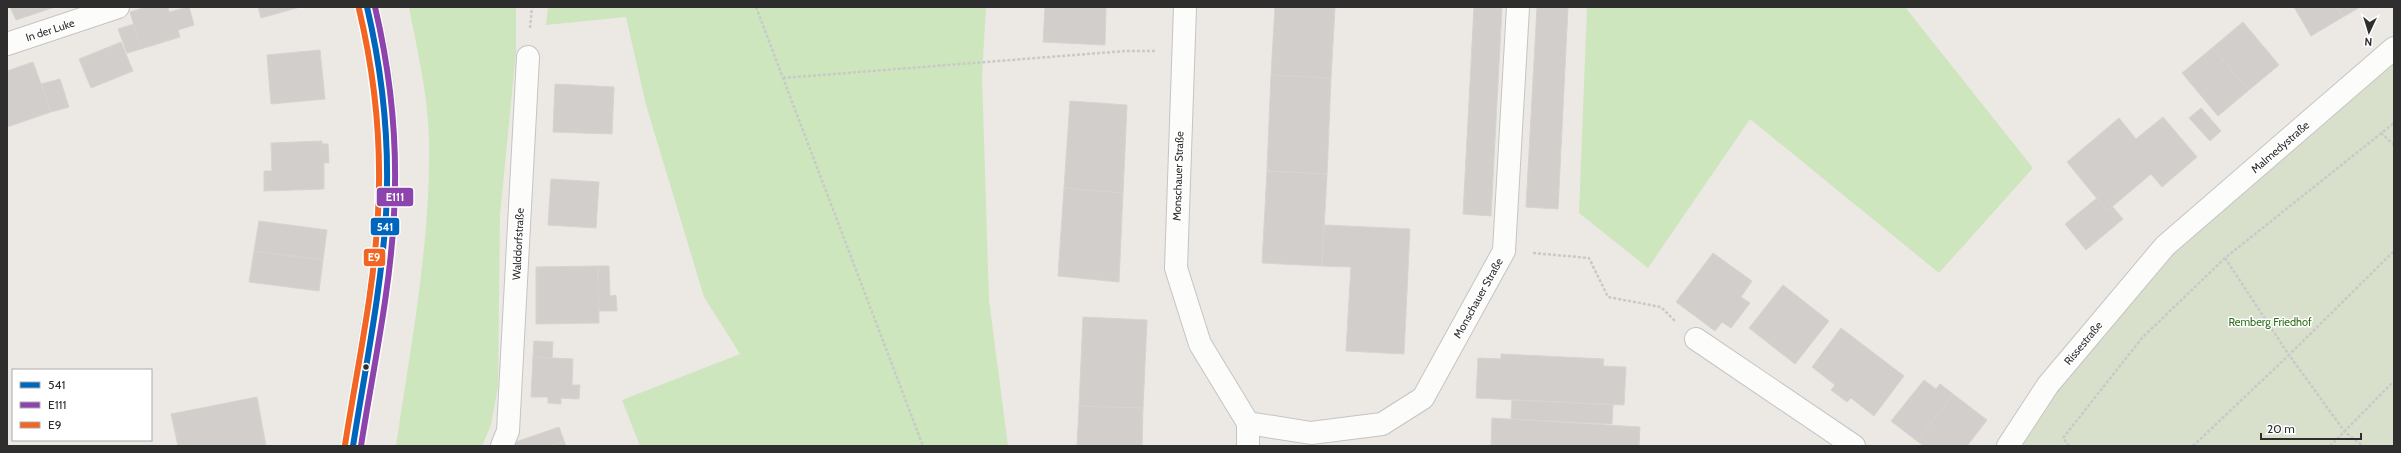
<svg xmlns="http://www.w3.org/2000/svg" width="2401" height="453" font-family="Cabin,sans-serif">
<rect width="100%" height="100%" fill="#ece8e4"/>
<!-- green -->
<path fill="#cee6be" d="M409 7H516V52L500 215 498 387 491 425 482 446H396C411 344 431 242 429 139 428 95 417 50 409 7Z
M548 7H986L982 76 989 300 1008 446H640L622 400 740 354 704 297 646 105 626 17 546 25Z
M1587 7H1905L2033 168 1939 273 1750 119 1648 268 1579 213Z"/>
<!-- cemetery -->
<path fill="#d8e0cc" d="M2394 52V446H2011L2166 246Z"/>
<!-- building -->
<path fill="#d1cecb" stroke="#d7d4d0" d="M10 7H55L16 20Z
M146 7H168L169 12 189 7 194 25 178 30 180 37 141 49 130 12Z
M258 7H300L261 18Z
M1045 7H1106L1105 45 1043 42Z
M1275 7H1335L1331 78 1271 75Z
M1474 7H1502L1491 216 1463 214Z
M1537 7H1568L1558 209 1526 207Z
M2294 7H2336L2343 17 2311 36Z
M2336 7H2360L2343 17Z
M2243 22 2279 65 2249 90 2212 48Z
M134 24 141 49 127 53 118 29Z
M121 42 133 71 91 88 79 59Z
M2212 48 2249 90 2218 116 2182 73Z
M320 50 325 99 271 104 267 55Z
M33 62 51 112 7 127V71Z
M1271 75 1331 78 1327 174 1267 171Z
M60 79 69 107 51 112 41 84Z
M555 84 614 87 612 134 553 132Z
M1070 101 1127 105 1123 193 1064 188Z
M2201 108 2221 131 2210 141 2189 118Z
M2163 117 2197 157 2162 187 2151 174 2107 211 2067 162 2119 118 2136 139Z
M322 141V144H328L329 163H324V189L264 191V171H272L271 143Z
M1267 171 1327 174 1322 266 1262 263Z
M551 179 599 182 596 228 548 225Z
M1064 188 1123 193 1119 282 1058 276Z
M2097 198 2107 211 2112 206 2123 219 2086 250 2065 224Z
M259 221 327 230 323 260 254 251Z
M1324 225 1410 229 1404 354 1346 351 1351 267 1322 266Z
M254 251 323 260 319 291 249 282Z
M1713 253 1752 281 1741 297 1750 303 1731 328 1722 322 1715 331 1676 302Z
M598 266 599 323 536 324V267Z
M598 266H609L610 296 616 295 617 311H599Z
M1783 285 1829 321 1795 364 1749 328Z
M1083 317 1147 320 1143 408 1079 406Z
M1841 328 1904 376 1874 416 1851 398 1847 402 1831 390 1835 385 1812 367Z
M534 341 553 342 552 358 533 357Z
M1501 354 1604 359 1603 366 1626 367 1624 405 1476 398 1478 358 1501 359Z
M533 357 573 359 572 385H580L579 399 561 398V404L548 403V397H531Z
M1924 380 1936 389 1940 384 1953 394 1917 441 1891 421Z
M1953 394 1987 420 1967 446H1924L1917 441Z
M257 397 266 446H178L171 414Z
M1512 400 1613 405 1612 424 1511 419Z
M1079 406 1143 408 1142 446H1077Z
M1492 418 1640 427 1639 446H1491Z
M559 427 564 441 549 446H511L510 444Z
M564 441 566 446H549Z"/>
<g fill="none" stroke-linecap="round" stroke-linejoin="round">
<defs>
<path id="minor" d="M1185 7 1176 268 1200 344 1248 423V446
M7 44 118 7
M1696 339 1854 446
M1248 423 1311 433 1382 424 1423 398 1504 251 1518 7
M353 446C364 369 381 292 386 215 390 146 384 74 367 7
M502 446 508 431 528 57
M2008 446 2048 385 2165 246 2394 48"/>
</defs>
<!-- minor casing -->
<use href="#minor" stroke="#c5c4c5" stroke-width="24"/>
<!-- path -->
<path stroke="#c9c9c8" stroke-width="2.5" stroke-dasharray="3 2" stroke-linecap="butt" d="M756 7 923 446
M530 28 532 7
M783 78 1125 51H1155
M2381 133 2394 145
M1533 253 1589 258 1608 297 1661 307 1675 321
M2225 258 2289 355 2394 251
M2069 446 2063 438 2142 338 2225 258 2394 123
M2193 446 2289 355 2345 432 2363 446
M2330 446 2394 381"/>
<!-- minor -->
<use href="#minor" stroke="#fcfcfb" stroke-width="22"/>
<defs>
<path id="bus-1" d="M353 446C365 369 381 292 386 215 390 145 383 75 367 7"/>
<path id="bus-2" d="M361 446C373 369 390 292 394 215 398 145 391 75 375 7"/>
<path id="bus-3" d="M345 445C357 368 374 291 378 214 382 144 375 76 359 9"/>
</defs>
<!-- bus-1 casing -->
<use href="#bus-1" stroke="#fff" stroke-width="9"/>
<!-- bus-2 casing -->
<use href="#bus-2" stroke="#fff" stroke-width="9"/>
<!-- bus-3 casing -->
<use href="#bus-3" stroke="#fff" stroke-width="9"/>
<!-- bus-1 -->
<use href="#bus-1" stroke="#0065bd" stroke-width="6"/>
<!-- bus-2 -->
<use href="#bus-2" stroke="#8e44ad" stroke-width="6"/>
<!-- bus-3 -->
<use href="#bus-3" stroke="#f26522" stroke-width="6"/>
</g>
<!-- markers -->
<circle fill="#2e2e2e" stroke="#fff" stroke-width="1.5" cx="366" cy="367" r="3.5"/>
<g text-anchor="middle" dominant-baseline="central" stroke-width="3" stroke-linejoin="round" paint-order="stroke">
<!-- street labels -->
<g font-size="11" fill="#2e2e2e" stroke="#fff">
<text transform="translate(50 30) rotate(-18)">In der Luke</text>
<text transform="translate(2280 147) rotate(-41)">Malmedystraße</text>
<text transform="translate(1178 176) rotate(-88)">Monschauer Straße</text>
<text transform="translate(518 244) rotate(-87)">Walddorfstraße</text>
<text transform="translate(1478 298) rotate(-61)">Monschauer Straße</text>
<text transform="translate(2083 343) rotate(-50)">Rissestraße</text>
</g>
<!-- park labels -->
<g font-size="11" fill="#2c6e1b" stroke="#fff">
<text x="2270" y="322">Remberg Friedhof</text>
</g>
</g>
<g stroke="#fff" stroke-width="1.5">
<rect x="376" y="187" width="38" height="20" rx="4" fill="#8e44ad"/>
<rect x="370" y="217" width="30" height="19" rx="4" fill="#0065bd"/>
<rect x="363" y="248" width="23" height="19" rx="4" fill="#f26522"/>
</g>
<g font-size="11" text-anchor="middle" font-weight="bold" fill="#fff">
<text x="395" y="201">E111</text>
<text x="385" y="231">541</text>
<text x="374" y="261">E9</text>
</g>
<!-- border -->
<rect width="2401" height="453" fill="none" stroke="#2e2e2e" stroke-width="16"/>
<!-- legend -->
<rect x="12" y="369" width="140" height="72" fill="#ffffff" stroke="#ababab"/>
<rect x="20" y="382" width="20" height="6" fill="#0065bd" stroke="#ababab"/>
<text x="48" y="389" font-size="12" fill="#2e2e2e">541</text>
<rect x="20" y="402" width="20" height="6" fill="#8e44ad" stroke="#ababab"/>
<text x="48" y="409" font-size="12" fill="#2e2e2e">E111</text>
<rect x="20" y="422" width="20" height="6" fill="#f26522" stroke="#ababab"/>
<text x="48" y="429" font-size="12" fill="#2e2e2e">E9</text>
<!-- north arrow -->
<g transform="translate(2369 32) rotate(184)" stroke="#ffffff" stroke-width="3" paint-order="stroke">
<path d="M0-3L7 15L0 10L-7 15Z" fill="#2e2e2e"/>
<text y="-6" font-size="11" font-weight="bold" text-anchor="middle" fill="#2e2e2e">N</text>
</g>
<!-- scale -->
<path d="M2261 433v6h100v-6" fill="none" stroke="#2e2e2e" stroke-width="2"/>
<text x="2267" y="433" font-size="12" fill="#2e2e2e" stroke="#ffffff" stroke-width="3" paint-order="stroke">20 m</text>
</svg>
